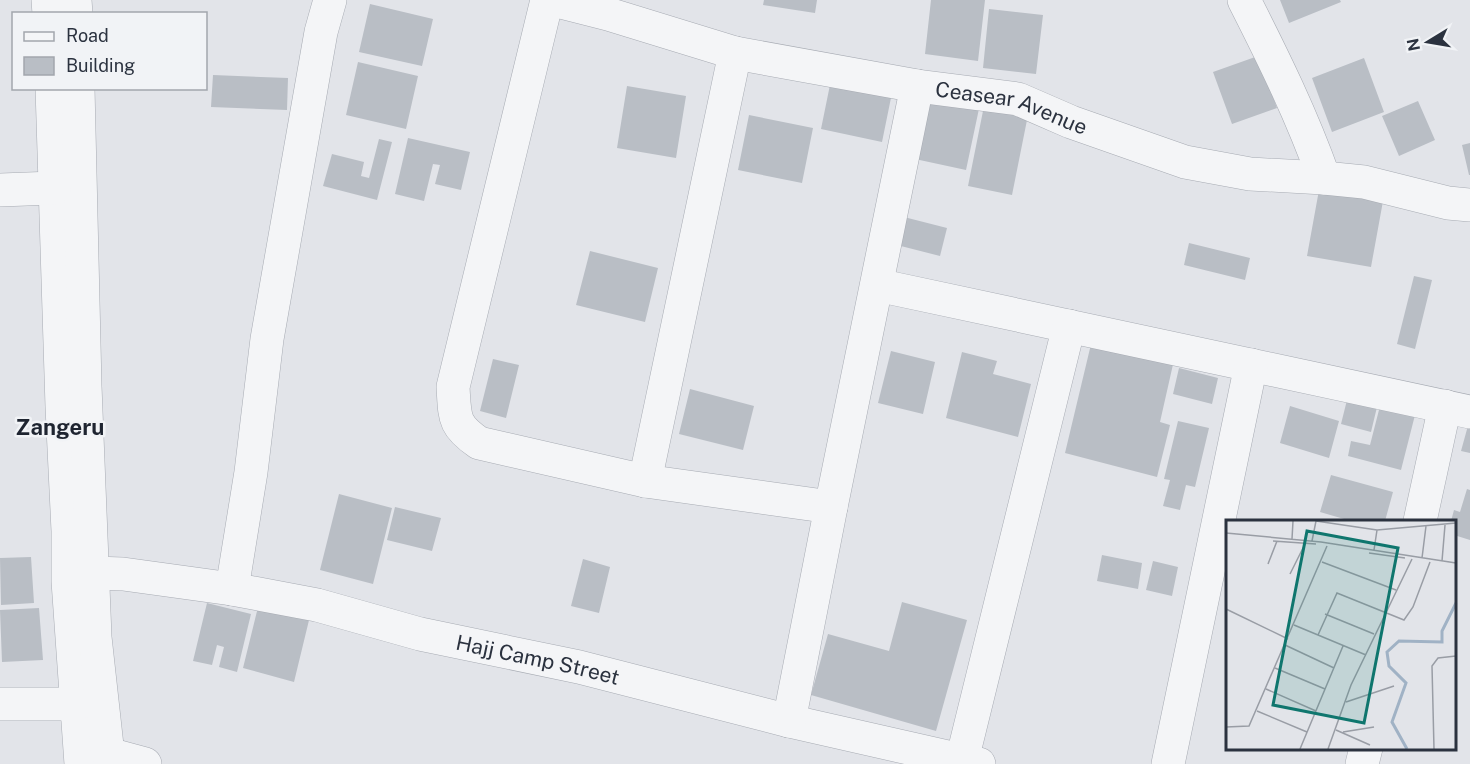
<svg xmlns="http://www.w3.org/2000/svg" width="1470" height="764" font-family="'Public Sans',sans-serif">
<rect width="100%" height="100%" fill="#e2e4e9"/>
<!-- building -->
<path fill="#b9bec5" d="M764 0H817L815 13 763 5Z
M931 0H985L978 61 925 54Z
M1280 0H1340L1341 2 1289 23Z
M370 4 433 19 422 66 359 52Z
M989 9 1043 15 1036 74 983 68Z
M1258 56 1277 108 1232 124 1213 72Z
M1364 58 1384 112 1332 132 1312 78Z
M358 62 418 76 406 129 346 115Z
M213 75 288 78 287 110 211 107Z
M832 75 893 88 882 142 821 129Z
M627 86 686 96 676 158 617 148Z
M928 93 980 104 966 170 915 159Z
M1418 101 1435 140 1399 156 1382 116Z
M984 106 1028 115 1012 195 968 186Z
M749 115 813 128 802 183 738 170Z
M408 138 470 152 461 190 435 184 440 165 433 164 424 201 395 194Z
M379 139 392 142 377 200 323 186 332 154 364 162 361 176 369 178Z
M1470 143V175H1469L1462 145Z
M1319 190 1383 201 1371 267 1307 256Z
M900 216 947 228 940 256 893 244Z
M1189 243 1250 258 1245 280 1184 265Z
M590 251 658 268 645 322 576 305Z
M1414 276 1432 280 1415 349 1397 344Z
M1092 340 1174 360 1160 422 1170 425 1157 477 1065 453Z
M891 351 935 362 923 414 878 403Z
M962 352 997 361 993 374 1031 384 1018 437 946 418Z
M493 359 519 365 506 418 480 411Z
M1179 368 1218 378 1212 404 1173 394Z
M690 389 754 406 743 450 679 434Z
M1347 400 1377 407 1371 432 1341 424Z
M1290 406 1339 421 1329 458 1280 443Z
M1380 406 1415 415 1401 470 1348 456 1351 441 1370 445Z
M1178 421 1209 428 1195 487 1186 485 1180 510 1163 506 1170 480 1164 479Z
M1469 422H1470V453L1461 451Z
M1331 475 1393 492 1385 521H1351L1320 512Z
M1467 489 1470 490V540L1454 535V521H1451L1454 510 1460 512Z
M339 494 392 508 373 584 320 570Z
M395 507 441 518 432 551 387 540Z
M1102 555 1142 563 1138 589 1097 581Z
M31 557 34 603 1 605 0 558Z
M583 559 610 567 599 613 571 606Z
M1153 561 1178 567 1172 596 1146 590Z
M902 602 967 620 936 731 811 695 828 634 889 651Z
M207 603 251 614 237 672 219 667 224 647 217 645 212 665 193 661Z
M259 603 310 616 294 682 243 668Z
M39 608 43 660 2 662 0 610Z"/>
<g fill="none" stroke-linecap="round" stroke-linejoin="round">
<defs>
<g id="minor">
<path d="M48 0 49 14"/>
<path d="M75 0 76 14"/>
<path d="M547 0 453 387C455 418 453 425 479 443L645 481 831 507"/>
<path id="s1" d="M553 0 608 14 735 53 917 86 1018 99 1071 122 1185 162 1250 174 1324 178 1364 182 1448 203 1470 205"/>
<path d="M1244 0C1274 59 1302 116 1324 178"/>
<path d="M52 88 62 407 68 531V581L81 764"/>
<path d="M78 88 85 386 95 637 109 764"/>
<path d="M0 190 54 188"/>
<path d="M877 285 1470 412"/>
<path d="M645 481 735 53"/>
<path d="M1420 521 1445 406"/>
<path id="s2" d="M93 573 123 574 232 589 317 605 420 634 579 667 789 721 979 764"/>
<path d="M232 589 251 472 267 339 321 32 330 0"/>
<path d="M0 704H76"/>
<path d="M789 721 831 507 917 86"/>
<path d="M108 754 145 764"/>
<path d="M962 760 1069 326"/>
<path d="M1168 764 1251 365"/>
<path d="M1362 764 1366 748"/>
</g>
</defs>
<!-- minor casing -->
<use href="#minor" stroke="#a7abb3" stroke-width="34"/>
<!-- minor -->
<use href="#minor" stroke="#f4f5f7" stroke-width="33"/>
</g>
<g text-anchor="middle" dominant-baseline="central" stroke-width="5" stroke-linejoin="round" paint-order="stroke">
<!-- street labels -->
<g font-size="21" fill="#2b323f" stroke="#f1f3f6">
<text stroke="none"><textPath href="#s1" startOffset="472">Ceasear Avenue</textPath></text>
<text stroke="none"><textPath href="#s2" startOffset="454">Hajj Camp Street</textPath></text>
</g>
<!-- neighbourhood labels -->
<g font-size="22" font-weight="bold" fill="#1e2430" stroke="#f1f3f6">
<text x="60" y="427">Zangeru</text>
</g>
</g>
<!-- overview -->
<g transform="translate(1226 520)">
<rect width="230" height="230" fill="#e2e4e9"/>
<path fill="none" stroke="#a0b2c5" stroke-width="3" d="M181 229 166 202 180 163 163 146 161 132 173 121 216 122V111L230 83"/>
<path fill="none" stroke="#999da5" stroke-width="1.5" d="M90 1 151 10 230 3M0 13 95 22 230 43M66 19 67 1M47 21 90 24M86 21 90 1M148 30 151 10M143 33 179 38M196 38 200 6M216 41 219 5M96 42 170 70M42 44 51 21M64 54 79 24M0 89 62 119M99 94 148 114M68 105 140 135M92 115 111 73 178 100 187 87 204 42M59 125 108 148M49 148 99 169M40 169 90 191M120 182 168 166M31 191 81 212M0 207 23 206 101 26M110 210 144 225M117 212 148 207M74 229 117 126M102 229 125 165 186 39M208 229 206 146 212 138 230 136"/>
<path fill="#0f766e" fill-opacity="0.15" stroke="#0f766e" stroke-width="3" d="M81 11 172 28 138 203 47 185Z"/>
<rect width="230" height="230" fill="none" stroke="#2b323f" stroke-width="3"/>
</g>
<!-- legend -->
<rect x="12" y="12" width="195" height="78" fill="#f1f3f6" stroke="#a2a6ad" stroke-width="1.5"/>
<rect x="24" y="32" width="30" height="9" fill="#f4f5f7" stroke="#a2a6ad" stroke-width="1.5"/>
<text x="66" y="42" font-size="18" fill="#2b323f">Road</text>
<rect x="24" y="57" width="30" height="18" fill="#b9bec5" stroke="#a2a6ad" stroke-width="1.5"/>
<text x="66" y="72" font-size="18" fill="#2b323f">Building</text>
<!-- north arrow -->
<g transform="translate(1428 42) rotate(259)" stroke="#f1f3f6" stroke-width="4.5" paint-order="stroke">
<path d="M0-4.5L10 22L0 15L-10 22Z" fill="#2b323f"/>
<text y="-9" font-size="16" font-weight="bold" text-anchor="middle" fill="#2b323f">N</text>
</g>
</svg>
